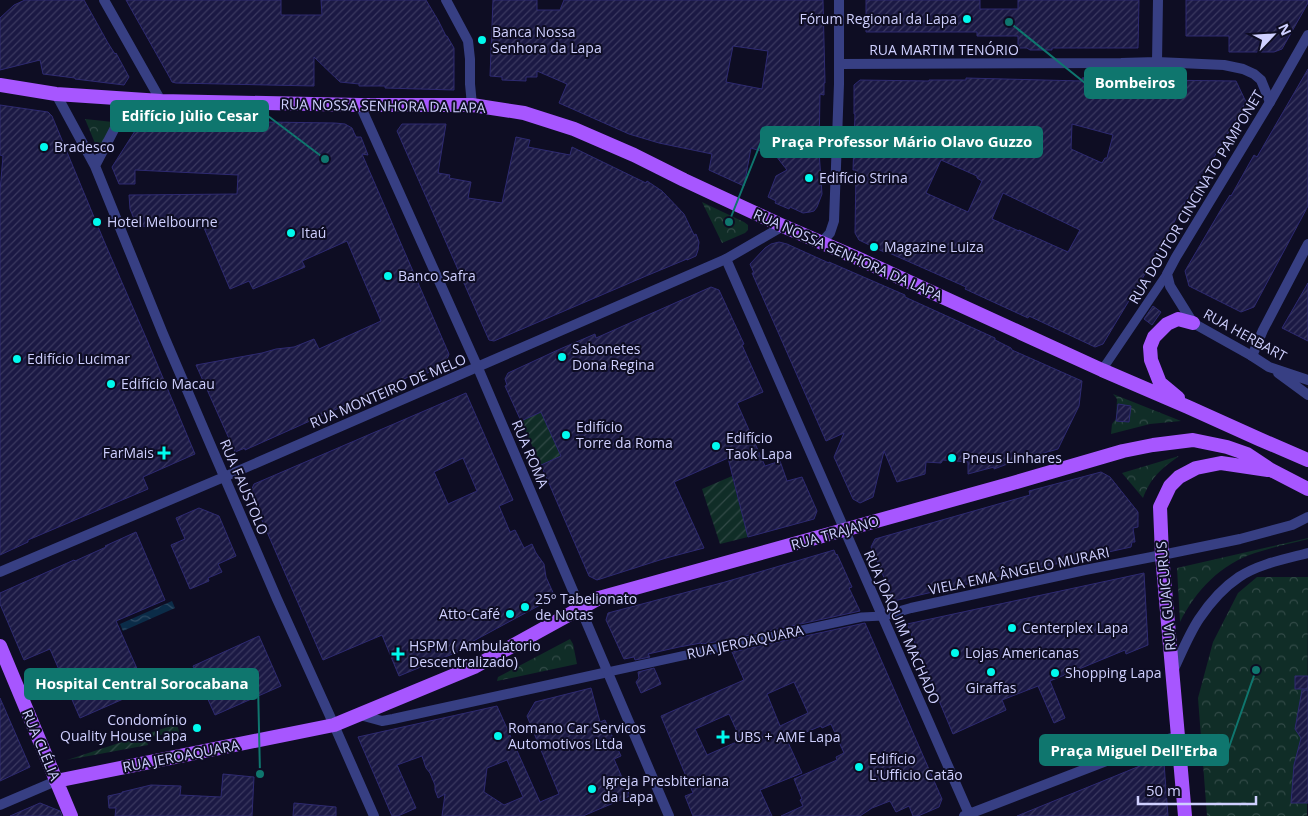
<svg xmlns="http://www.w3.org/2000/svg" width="1308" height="816" font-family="'Open Sans',sans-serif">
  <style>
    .park { fill: url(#park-crowns) }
    .garden { fill: url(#garden-furrows) }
    .water { fill: url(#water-waves) }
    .building { fill: url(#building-hatch); stroke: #2e2a71; fill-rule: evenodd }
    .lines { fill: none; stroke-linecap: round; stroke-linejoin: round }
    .pedestrian { stroke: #373f83; stroke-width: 9 }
    .minor { stroke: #373f83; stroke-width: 10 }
    .tertiary { stroke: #373f83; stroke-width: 10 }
    .primary { stroke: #a756ff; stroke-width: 14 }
    .poi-dot { fill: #00faee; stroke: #0e0d23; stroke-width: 2 }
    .labels { text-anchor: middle; stroke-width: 4; stroke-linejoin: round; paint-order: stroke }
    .poi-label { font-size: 14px; fill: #cfd0ff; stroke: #0e0d23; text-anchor: start }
    .street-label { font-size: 14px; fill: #cfd0ff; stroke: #0e0d23 }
    .leader { fill: none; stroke: #0f766e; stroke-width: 2 }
    .callout-dot { fill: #0f766e; stroke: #0e0d23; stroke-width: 2 }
    .callout { fill: #0f766e; stroke: #0f766e; stroke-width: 2 }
    .callout-label { font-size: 15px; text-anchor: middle; font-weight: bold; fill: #fff }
  </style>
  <defs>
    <pattern id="park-crowns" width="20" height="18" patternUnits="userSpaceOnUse" patternTransform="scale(1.25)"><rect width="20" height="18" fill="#102d27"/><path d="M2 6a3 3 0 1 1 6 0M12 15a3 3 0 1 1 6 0" fill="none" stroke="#324a47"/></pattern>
    <pattern id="garden-furrows" width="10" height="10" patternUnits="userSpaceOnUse" patternTransform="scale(1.25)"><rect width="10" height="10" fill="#102d27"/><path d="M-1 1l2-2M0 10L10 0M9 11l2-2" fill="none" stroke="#324a47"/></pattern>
    <pattern id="water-waves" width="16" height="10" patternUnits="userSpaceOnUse" patternTransform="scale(1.25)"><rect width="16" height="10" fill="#0b2c48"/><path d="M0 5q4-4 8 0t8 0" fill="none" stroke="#2e4a63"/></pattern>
    <pattern id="building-hatch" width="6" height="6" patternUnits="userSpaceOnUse" patternTransform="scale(1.25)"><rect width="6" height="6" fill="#1b1944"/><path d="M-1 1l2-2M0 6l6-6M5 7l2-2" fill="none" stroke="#3b3960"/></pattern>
  </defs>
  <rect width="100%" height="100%" fill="#0e0d23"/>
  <!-- park -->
  <path class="park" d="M85,119L113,122L99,153Z
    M702,202L744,222L748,225V230L745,233L722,243Z
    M1113,394L1181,421L1150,424L1111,434L1112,424L1116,419L1117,399Z
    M1179,456C1161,469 1151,477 1143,498L1122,473Z
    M1308,538V539C1290,544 1272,547 1255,553C1221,564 1196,590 1180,622L1177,568Z
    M1257,577H1308L1307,816H1207L1198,698L1213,642L1238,593Z
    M570,639L573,644L577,664L497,681L498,677Z"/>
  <!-- garden -->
  <path class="garden" d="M541,412L561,456L541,465L521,421Z
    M732,476L748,537L720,544L702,489Z
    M177,724L181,739L177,740L174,732L146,738L148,745L67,760Z"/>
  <!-- water -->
  <path class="water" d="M172,601L175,608L123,631L120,624Z"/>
  <!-- building -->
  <path class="building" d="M25,0H84L108,43L115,54L116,53L129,77L124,85L75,79V78L43,74L40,60L0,70V18L14,5Z
    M126,0H281V15H322L321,0H426L438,20L446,36H447L454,48V90L385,88V86H359V84L340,82L314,57V86L176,83L172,82L170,78Z
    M493,0H537V10H560L564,0H823L825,83H824V95L820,94L819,151L822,194L817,207L814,211L810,212L803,213L790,207L789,209L775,203L776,201L768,197L776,176L787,170L776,156L751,148L744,186L709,170L712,154L659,143L629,134L559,103L567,84L537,71V77H526V81L502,80V77L490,76ZM733,46L768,51L762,89L726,82Z
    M866,0H980V9H1018V0H1139L1138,48H1052V50H1030L1027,48H1018V36H977V32H866Z
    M1186,0H1308V3L1282,49L1274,52H1229V36H1186Z
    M1308,69V206L1254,307L1241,312L1189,286L1185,271L1223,206L1230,195L1231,196L1254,155L1257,157Z
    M1097,76H1154V80L1236,81L1246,102L1210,164L1208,170L1203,179L1201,178L1187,199L1148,269L1103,344L1095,347L1029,316L1028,318L965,289L966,287L887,252L886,253L859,240L855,233L856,170H853L855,114H854V85L860,80L929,81V80H966V78L1082,81V78ZM1072,124L1113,135L1107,158H1105L1102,163L1071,149ZM941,160L977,176V178L982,181L968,212L926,193ZM1003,193L1080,230L1068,252L1019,230V231L992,219Z
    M0,105L48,112L52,116L104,241L147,340L195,454L143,477L148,489L28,540V542L0,555V191L3,156L0,155Z
    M142,120H188V122L264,124V122L335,123L345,124L352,128L356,137H361L368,155L362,154L449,354L446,362L439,365L440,367L419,377L417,373L415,374L245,450V448L235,452L196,365L262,353L276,349L294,347L314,339L319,349L381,321L347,241L302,261L305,267L253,289L249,281L230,289L204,228L137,226L130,209L129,195L237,194L238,175L135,170V184H119L112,167Z
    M402,124H446L438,173L450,175L449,178L471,182L468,198L502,203L516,137L530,140L528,147L570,155L572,147L646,183L647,181L662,191L684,214L694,235L696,234L699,242L698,250L696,256L687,260V259L646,276L494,341L489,340L397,131Z
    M779,242L787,244L829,263V262L905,295V297L995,338V340L1011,348L1012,350L1082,381L1079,406L1058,449L1037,455V453L994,469V467L968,474V462L943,460L941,463L926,462L925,474L897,482L884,451L873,497L860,503L853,499L834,457L844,433L826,441L752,273H754L750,264L765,248L771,244Z
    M1308,283V341L1282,328Z
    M711,287L719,290L744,344L742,345L763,392L737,403L765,466L780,461L787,481L802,477L817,511L814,519L748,537L728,458L674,482L704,548L666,558L597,580L589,576L541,465L561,456L541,412L521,421L505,386L507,385L505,379L508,373L560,349L595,334L596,338Z
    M1153,306L1161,312L1152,325L1144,319Z
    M466,393L513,500L499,506L510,532L515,530L524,548L532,544L536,553L544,564L546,577L555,597L466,645L467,648L399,676L382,635L323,660L250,493L254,484ZM463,458L477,491L448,504L434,472Z
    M1118,404L1131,406L1129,422L1116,421Z
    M1101,472L1110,477L1138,512V527L1133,528L1135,542H1132L1131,547L1095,555V556L1027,570L894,601L871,547L875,539L1030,495L1029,491Z
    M199,508L219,516L236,556L218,564L222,572L208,578L209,581L190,589L171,545L185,539L176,518Z
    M136,532L165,600L116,621L146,689L80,718L50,649L24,660L0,604V593L74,560L75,561L106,547L105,546Z
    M834,550L836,555L837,554L852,587L849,588L860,611L727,640L702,644L701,643L679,647L648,654L650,657L635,660L634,657L624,659L606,620L608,613L725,582Z
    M1144,573L1148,645L1126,654L1125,650L1050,681L1065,718L1054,723L1038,686L1002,700L1006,710L953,734L907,624Z
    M865,623L942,799L939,807L918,816H913L909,806L896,812L890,801L872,808L860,816H781L803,806L800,800L802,799L794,779L837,760L836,757L844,753L831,724L822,728L821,726L787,740L802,773L760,790L772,816H693L685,796L693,793L661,716L744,680L732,652ZM794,682L808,713L780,726L767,694ZM729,714L741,740L707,755L695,729Z
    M259,636L281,686L215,715L193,666Z
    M654,668L661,684L641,693L636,682L639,678L638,672Z
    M1295,676H1308V689H1295Z
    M591,688L600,722L605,720L621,756L614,759L630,796L583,816H442L445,794L438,798L435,790V785L430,773L426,768L422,756L397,765L416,808L398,816H392L358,737L497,706L540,802L559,794L527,716L535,702ZM507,760L523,797L504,805L484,792L487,768Z
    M1302,690H1308V803H1291L1294,765L1301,738L1295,729Z
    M0,698L30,767L0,781Z
    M1157,759L1164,763L1168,816H1017Z
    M223,774L254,777L252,816H115L116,808H109L108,796L122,793V792L151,785L181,786L180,795L221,797Z
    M40,803L60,811L62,816H10Z
    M294,803L336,807V816H293Z"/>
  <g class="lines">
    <!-- pedestrian -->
    <path class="pedestrian" d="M1102,370L1167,274
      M608,672L862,617L883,616"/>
    <!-- minor -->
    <path class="minor" d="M104,0L161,101
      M446,0L468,41L470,59V84L472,105
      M1157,62L1158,0
      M839,64L1121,63L1157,62L1224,65L1243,69L1254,74L1261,80L1270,102
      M821,243L830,233L834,221L839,84V0
      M726,259L969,814
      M1252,356L1263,330L1308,244
      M883,616L911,608L1085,570L1162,555
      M360,715L382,721L393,719L608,672
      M964,816L1153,743L1179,736"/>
    <!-- tertiary -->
    <path class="tertiary" d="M1308,35L1270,102L1176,257L1167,274L1170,286L1193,323L1252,356L1269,367L1308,380
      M56,94L95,166L163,334L214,453L277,599L334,725L374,816
      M360,105L478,368L669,816
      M95,166L130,99
      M1278,373L1308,395
      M1162,555L1240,539L1292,525L1308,517
      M0,572L224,477L726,259L783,226
      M1173,671C1181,654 1189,634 1199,619C1209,604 1224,587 1239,577C1259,564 1285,559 1308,553
      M0,805L56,781"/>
    <!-- primary -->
    <path class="primary" d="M0,85L56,94L161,101L360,105H472L524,113L574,129L634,155L684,180L783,226L857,258L1102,370L1188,407L1259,439L1308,460
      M1178,398L1160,383L1151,360L1150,347L1154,337L1167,324L1178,319L1193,323
      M0,646L71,816
      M56,781L334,725L474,667L599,598L1013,483L1123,451L1153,445L1193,440L1227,447L1247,454L1271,470L1308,489
      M1185,816L1162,555L1160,507L1170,486L1179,477L1196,468L1221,463L1268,470"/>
  </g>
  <!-- markers -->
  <g class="poi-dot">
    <circle cx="967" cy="19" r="5"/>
    <circle cx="482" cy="40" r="5"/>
    <circle cx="44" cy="147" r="5"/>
    <circle cx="809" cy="178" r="5"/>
    <circle cx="97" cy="222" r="5"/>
    <circle cx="291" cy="233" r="5"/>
    <circle cx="874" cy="247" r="5"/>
    <circle cx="388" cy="276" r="5"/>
    <circle cx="562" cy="357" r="5"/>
    <circle cx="17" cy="359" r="5"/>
    <circle cx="111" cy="384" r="5"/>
    <circle cx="566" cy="435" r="5"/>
    <circle cx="716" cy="446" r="5"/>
    <path d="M161.5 445.5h5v5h5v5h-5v5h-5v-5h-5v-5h5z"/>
    <circle cx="952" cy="458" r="5"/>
    <circle cx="525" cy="607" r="5"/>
    <circle cx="510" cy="614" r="5"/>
    <circle cx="1012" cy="628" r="5"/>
    <circle cx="955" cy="653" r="5"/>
    <path d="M395.5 646.5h5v5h5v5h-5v5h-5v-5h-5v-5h5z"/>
    <circle cx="991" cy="672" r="5"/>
    <circle cx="1055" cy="673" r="5"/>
    <circle cx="197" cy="728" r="5"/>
    <circle cx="498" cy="736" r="5"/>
    <path d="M720.5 729.5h5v5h5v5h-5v5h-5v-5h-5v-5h5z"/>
    <circle cx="859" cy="767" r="5"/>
    <circle cx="592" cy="789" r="5"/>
  </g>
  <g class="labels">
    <!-- poi labels -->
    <g class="poi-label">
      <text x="957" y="24" text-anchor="end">Fórum Regional da Lapa</text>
      <text x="492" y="37">Banca Nossa<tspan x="492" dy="16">Senhora da Lapa</tspan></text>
      <text x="54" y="152">Bradesco</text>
      <text x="819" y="183">Edifício Strina</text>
      <text x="107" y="227">Hotel Melbourne</text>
      <text x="301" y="238">Itaú</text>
      <text x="884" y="252">Magazine Luiza</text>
      <text x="398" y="281">Banco Safra</text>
      <text x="572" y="354">Sabonetes<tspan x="572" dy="16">Dona Regina</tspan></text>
      <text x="27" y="364">Edifício Lucimar</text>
      <text x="121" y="389">Edifício Macau</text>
      <text x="576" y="432">Edifício<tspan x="576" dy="16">Torre da Roma</tspan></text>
      <text x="726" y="443">Edifício<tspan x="726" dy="16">Taok Lapa</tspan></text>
      <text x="154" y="458" text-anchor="end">FarMais</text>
      <text x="962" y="463">Pneus Linhares</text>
      <text x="535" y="604">25º Tabelionato<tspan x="535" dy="16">de Notas</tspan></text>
      <text x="500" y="619" text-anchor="end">Atto-Café</text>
      <text x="1022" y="633">Centerplex Lapa</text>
      <text x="409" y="651">HSPM ( Ambulatorio<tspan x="409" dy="16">Descentralizado)</tspan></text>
      <text x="965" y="658">Lojas Americanas</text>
      <text x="1065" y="678">Shopping Lapa</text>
      <text x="991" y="693" text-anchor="middle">Giraffas</text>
      <text x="187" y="725" text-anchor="end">Condomínio<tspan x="187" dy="16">Quality House Lapa</tspan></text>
      <text x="508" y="733">Romano Car Servicos<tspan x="508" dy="16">Automotivos Ltda</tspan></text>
      <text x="734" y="742">UBS + AME Lapa</text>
      <text x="869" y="764">Edifício<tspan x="869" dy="16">L'Ufficio Catão</tspan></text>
      <text x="602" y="786">Igreja Presbiteriana<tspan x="602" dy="16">da Lapa</tspan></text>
    </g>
    <!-- street labels -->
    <g class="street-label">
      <text x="944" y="55">RUA MARTIM TENÓRIO</text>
      <text transform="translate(383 106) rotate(1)" y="5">RUA NOSSA SENHORA DA LAPA</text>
      <text transform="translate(1196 197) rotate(-59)" y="5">RUA DOUTOR CINCINATO PAMPONET</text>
      <text transform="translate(848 255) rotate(24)" y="5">RUA NOSSA SENHORA DA LAPA</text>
      <text transform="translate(1245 335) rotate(29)" y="5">RUA HERBART</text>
      <text transform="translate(388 391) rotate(-23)" y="5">RUA MONTEIRO DE MELO</text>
      <text transform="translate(530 454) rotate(67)" y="5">RUA ROMA</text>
      <text transform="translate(244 487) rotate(67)" y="5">RUA FAUSTOLO</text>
      <text transform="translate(835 533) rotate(-16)" y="5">RUA TRAJANO</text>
      <text transform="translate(1019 571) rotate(-12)" y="5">VIELA EMA ÂNGELO MURARI</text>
      <text transform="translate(1166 596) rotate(-95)" y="5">RUA GUAICURUS</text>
      <text transform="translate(902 627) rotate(66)" y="5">RUA JOAQUIM MACHADO</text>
      <text transform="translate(745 642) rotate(-12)" y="5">RUA JEROAQUARA</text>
      <text transform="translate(41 745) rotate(67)" y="5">RUA CLÉLIA</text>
      <text transform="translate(181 756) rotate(-11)" y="5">RUA JEROAQUARA</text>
    </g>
  </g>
  <!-- callouts -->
  <path class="leader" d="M1009 22L1085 83M325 159L268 116M729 222L761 142M260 774L258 684M1256 670L1228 750"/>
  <g class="callout-dot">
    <circle cx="1009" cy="22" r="5"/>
    <circle cx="325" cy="159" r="5"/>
    <circle cx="729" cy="222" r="5"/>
    <circle cx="260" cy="774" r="5"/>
    <circle cx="1256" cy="670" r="5"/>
  </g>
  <g class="callout">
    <rect x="1085" y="68" width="101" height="30" rx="5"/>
    <rect x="111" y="101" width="157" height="30" rx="5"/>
    <rect x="761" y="127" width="281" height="30" rx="5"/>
    <rect x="25" y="669" width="233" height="30" rx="5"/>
    <rect x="1040" y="735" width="188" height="30" rx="5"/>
  </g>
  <g class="callout-label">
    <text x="1135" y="88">Bombeiros</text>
    <text x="190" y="121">Edifício Jùlio Cesar</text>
    <text x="902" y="147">Praça Professor Mário Olavo Guzzo</text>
    <text x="142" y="689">Hospital Central Sorocabana</text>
    <text x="1134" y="756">Praça Miguel Dell'Erba</text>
  </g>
  <!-- north arrow -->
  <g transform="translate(1273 35) rotate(65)" stroke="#0e0d23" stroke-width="4" paint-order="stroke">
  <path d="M0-4L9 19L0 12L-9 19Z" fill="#cfd0ff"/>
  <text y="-8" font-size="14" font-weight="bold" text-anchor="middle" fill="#cfd0ff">N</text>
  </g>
  <!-- scale -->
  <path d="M1138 796v8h118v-8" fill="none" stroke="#cfd0ff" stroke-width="2.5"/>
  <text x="1146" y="796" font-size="15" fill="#cfd0ff" stroke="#0e0d23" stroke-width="4" paint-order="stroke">50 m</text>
</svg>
